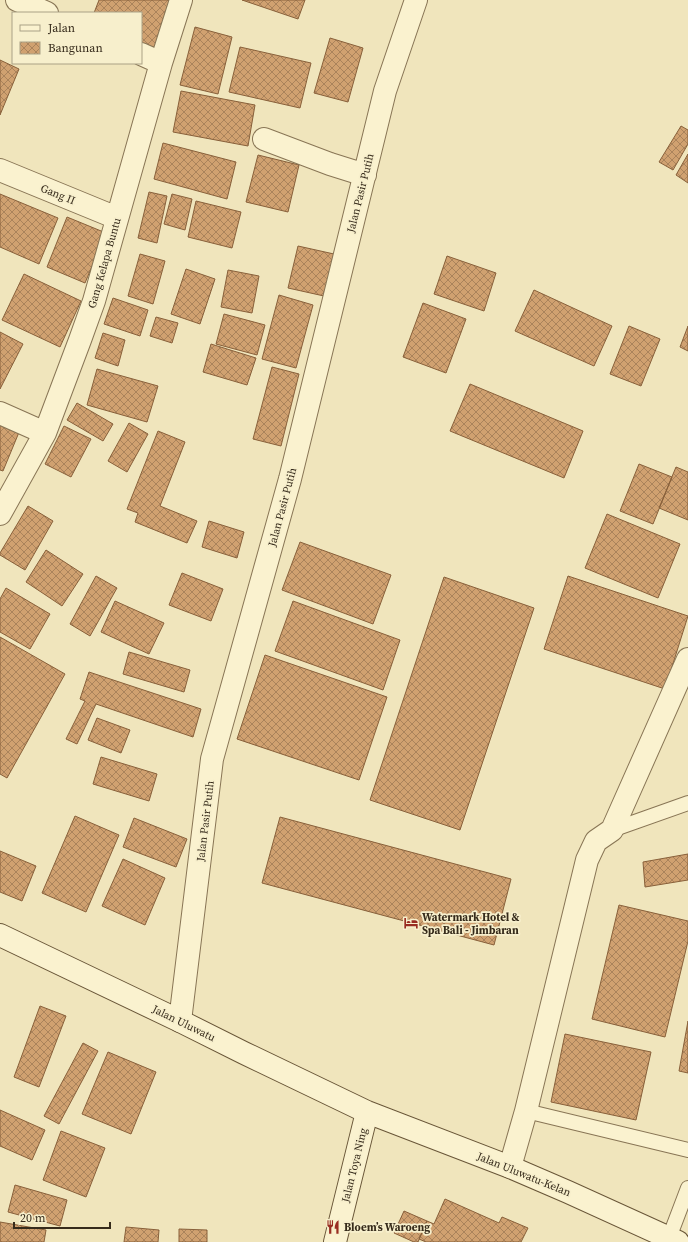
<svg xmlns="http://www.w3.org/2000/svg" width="688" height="1242" font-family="'Source Serif 4',serif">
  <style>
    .building { fill: url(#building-cross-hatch); stroke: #88603a }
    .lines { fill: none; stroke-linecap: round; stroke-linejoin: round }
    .lane-casing { stroke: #887555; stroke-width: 16 }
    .street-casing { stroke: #887555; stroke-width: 24 }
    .secondary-casing { stroke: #695638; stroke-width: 24 }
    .lane { stroke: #faf2cf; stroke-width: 14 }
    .street { stroke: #faf2cf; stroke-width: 22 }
    .secondary { stroke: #faf2cf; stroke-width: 22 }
    .labels { text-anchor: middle; stroke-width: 3.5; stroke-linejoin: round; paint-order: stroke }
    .street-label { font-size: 11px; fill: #362b1b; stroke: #f7efcc }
    .poi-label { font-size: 11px; font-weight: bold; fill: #362b1b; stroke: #f7efcc; text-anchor: start }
  </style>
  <defs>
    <pattern id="building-cross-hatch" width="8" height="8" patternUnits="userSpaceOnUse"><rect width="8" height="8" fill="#d0a170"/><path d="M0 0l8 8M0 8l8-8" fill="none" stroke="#aa835b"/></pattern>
  </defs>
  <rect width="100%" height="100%" fill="#f0e5bc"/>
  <!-- building -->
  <path class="building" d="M99,0H180L162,54L141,47V13H94Z
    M242,0H305L298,19Z
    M195,27L232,37L218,94L180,85Z
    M330,38L363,48L348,102L314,93Z
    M240,47L311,63L300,108L229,92Z
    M0,60L19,69L0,115Z
    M181,91L255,105L248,146L173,132Z
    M681,126L688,130V144L673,170L659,162Z
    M163,143L236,162L227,199L154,179Z
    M688,154V183L676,175Z
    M258,155L299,165L288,212L246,202Z
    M149,192L167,196L157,243L138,238Z
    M0,194L58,218L39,264L0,247Z
    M172,194L192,199L185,230L164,224Z
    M196,201L241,212L232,248L188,237Z
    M67,217L106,233L85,283L47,267Z
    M298,246L334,254L324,296L288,288Z
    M140,254L165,261L153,304L128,296Z
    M447,256L496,273L484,311L434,294Z
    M186,269L215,279L200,324L171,314Z
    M228,270L259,276L252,313L221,307Z
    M24,274L81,301L60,347L2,320Z
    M534,290L612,326L594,366L515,331Z
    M279,295L313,305L296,368L262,359Z
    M113,298L148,310L140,336L104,324Z
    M423,303L466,319L446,373L403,357Z
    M224,314L265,325L257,355L216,344Z
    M156,317L178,323L172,343L150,336Z
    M629,326L660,339L641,386L610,374Z
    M688,326V351L680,347Z
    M0,332L23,344L0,389Z
    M103,333L125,340L118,366L95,358Z
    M211,344L256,358L247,385L203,372Z
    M272,367L299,374L281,446L253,439Z
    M97,369L158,386L147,422L87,405Z
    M470,384L583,431L564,478L450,431Z
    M77,403L113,424L103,441L67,420Z
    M0,416L22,425L3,471L0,470Z
    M129,423L148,434L127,472L108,461Z
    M64,426L91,439L71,477L45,464Z
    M158,431L185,442L160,506L197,521L187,543L135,522L138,513L127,509Z
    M639,464L672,477L653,524L620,511Z
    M676,467L688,472V520L659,508Z
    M28,506L53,521L25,570L0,555V553Z
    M607,514L680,544L658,598L585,568Z
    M209,521L244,532L237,558L202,547Z
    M300,542L391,575L373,624L282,590Z
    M46,550L83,574L62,606L26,582Z
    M182,573L223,589L211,621L169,605Z
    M96,576L117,588L90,636L70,624Z
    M568,576L688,616L665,689L544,649Z
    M444,577L534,608L460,830L370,800Z
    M6,588L50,614L30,649L0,632V599Z
    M115,601L164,623L149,654L101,632Z
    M293,601L400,640L383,690L275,651Z
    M0,637L65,674L7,778L0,774Z
    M129,652L190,670L184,692L123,674Z
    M265,655L387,697L359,780L237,739Z
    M89,672L201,709L193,737L96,704L77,744L66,739L85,701L80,699Z
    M97,718L130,730L121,753L88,740Z
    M101,757L157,774L149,801L93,784Z
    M75,816L119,835L86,912L42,893Z
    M280,817L511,879L494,945L262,883Z
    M134,818L187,839L176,867L123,847Z
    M0,851L36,866L22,901L0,892Z
    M688,854V880L645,887L643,862Z
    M123,859L165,878L145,925L102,906Z
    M619,905L688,921V941L665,1037L592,1019Z
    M40,1006L66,1016L39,1087L14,1077Z
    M688,1021V1073L679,1071Z
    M565,1034L651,1052L636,1120L551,1102Z
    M83,1043L98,1051L59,1124L44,1116Z
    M108,1052L156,1072L131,1134L82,1114Z
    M0,1110L45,1130L32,1160L0,1146Z
    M61,1131L105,1148L86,1197L43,1180Z
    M15,1185L67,1200L60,1226L8,1212Z
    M445,1199L499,1223L502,1217L528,1228L521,1242H426L419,1239L427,1221L434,1224Z
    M404,1211L427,1221L418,1242H414L394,1233Z
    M0,1222L46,1230L44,1242H0Z
    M126,1227L159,1230L158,1242H124Z
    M179,1229L207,1230V1242H179Z"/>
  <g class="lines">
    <defs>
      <path id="lane" d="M612,830L688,803
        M526,1111L688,1150
        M669,1238L688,1188"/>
      <path id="street" d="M17,0L47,13
        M141,54L161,63
        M264,139L330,164L365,175
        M0,170L117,218
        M0,413L45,433
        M0,514L45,433L80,340L94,301L161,63L181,0
        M180,1021L212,759L290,479L385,91L416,0
        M510,1167L526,1111L587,860L596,841L612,830L688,659"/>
      <path id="secondary" d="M0,935L180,1021L244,1053L367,1112L510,1167L568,1192L678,1242
        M335,1242L367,1112"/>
    </defs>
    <!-- lane casing -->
    <use href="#lane" class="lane-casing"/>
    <!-- street casing -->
    <use href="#street" class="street-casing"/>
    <!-- secondary casing -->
    <use href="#secondary" class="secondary-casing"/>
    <!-- lane -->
    <use href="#lane" class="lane"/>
    <!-- street -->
    <use href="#street" class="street"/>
    <!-- secondary -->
    <use href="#secondary" class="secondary"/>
  </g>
  <!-- icons -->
  <defs>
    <symbol id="hotel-bare" viewBox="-9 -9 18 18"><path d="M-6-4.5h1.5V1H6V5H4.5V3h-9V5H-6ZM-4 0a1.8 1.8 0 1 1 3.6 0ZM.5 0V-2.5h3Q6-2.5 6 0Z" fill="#992d22" stroke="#f7efcc" stroke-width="2.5" paint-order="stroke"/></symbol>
    <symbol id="restaurant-bare" viewBox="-9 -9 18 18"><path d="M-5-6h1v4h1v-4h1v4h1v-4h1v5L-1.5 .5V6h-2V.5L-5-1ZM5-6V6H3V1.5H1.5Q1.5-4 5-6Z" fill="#992d22" stroke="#f7efcc" stroke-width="2.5" paint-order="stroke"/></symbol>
  </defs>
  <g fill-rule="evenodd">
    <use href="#hotel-bare" x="401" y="913" width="20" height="20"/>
    <use href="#restaurant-bare" x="323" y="1217" width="20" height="20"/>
  </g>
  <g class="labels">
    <!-- street labels -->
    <g class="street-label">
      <text transform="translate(360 193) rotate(-76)" y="4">Jalan Pasir Putih</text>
      <text transform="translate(58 194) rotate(22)" y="4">Gang II</text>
      <text transform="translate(104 263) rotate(-74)" y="4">Gang Kelapa Buntu</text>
      <text transform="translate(282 507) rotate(-75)" y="4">Jalan Pasir Putih</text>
      <text transform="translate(205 821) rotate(-83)" y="4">Jalan Pasir Putih</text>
      <text transform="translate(184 1023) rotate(26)" y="4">Jalan Uluwatu</text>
      <text transform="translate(354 1165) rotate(-76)" y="4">Jalan Toya Ning</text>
      <text transform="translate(524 1174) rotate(22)" y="4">Jalan Uluwatu-Kelan</text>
    </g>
    <!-- poi labels -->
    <g class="poi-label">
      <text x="422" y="921">Watermark Hotel &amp;<tspan x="422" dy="13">Spa Bali - Jimbaran</tspan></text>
      <text x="344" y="1231">Bloem’s Waroeng</text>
    </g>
  </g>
  <!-- legend -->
  <rect x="12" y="12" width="130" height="52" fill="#f7efcc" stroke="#aaa185"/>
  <rect x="20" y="25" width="20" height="6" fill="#faf2cf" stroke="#aaa185"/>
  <text x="48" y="32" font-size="12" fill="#362b1b">Jalan</text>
  <rect x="20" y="42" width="20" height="12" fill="url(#building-cross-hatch)" stroke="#aaa185"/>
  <text x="48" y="52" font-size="12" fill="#362b1b">Bangunan</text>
  <!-- scale -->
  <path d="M14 1222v6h96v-6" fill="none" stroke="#362b1b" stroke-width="2"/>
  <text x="20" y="1222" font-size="12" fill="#362b1b" stroke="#f7efcc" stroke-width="3" paint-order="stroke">20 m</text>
</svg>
